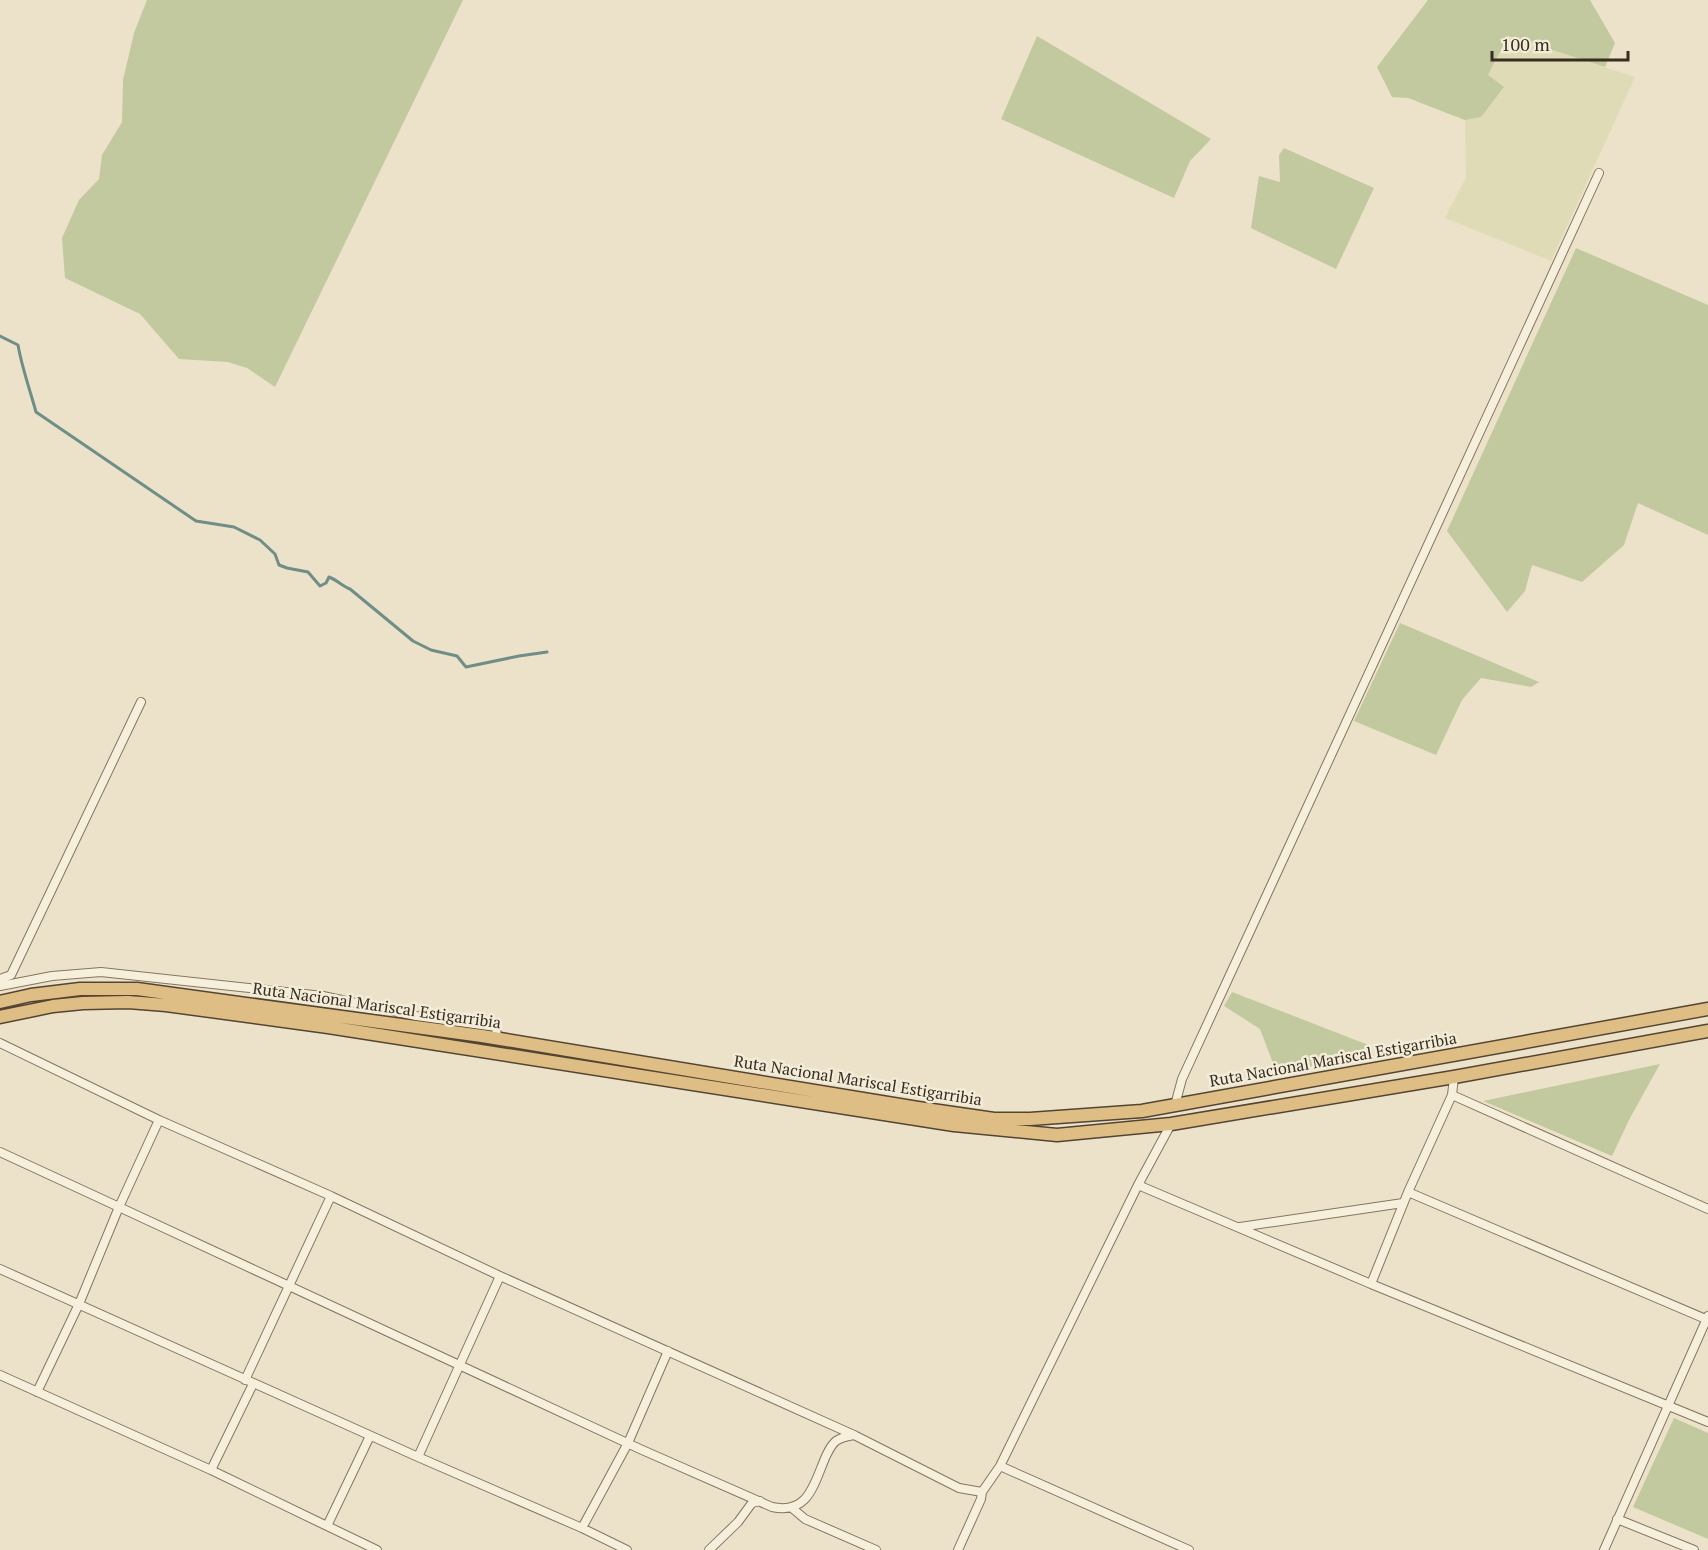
<svg xmlns="http://www.w3.org/2000/svg" width="1708" height="1550" font-family="'PT Serif',serif">
  <style>
    .farmland { fill: #e0dbb7 }
    .green { fill: #c2c99e }
    .lines { fill: none; stroke-linecap: round; stroke-linejoin: round }
    .stream { stroke: #708e88; stroke-width: 3 }
    .minor-casing { stroke: #86755f; stroke-width: 10 }
    .trunk-casing { stroke: #544433; stroke-width: 15 }
    .minor { stroke: #f6efdc; stroke-width: 8 }
    .trunk { stroke: #debe84; stroke-width: 12 }
    .labels { text-anchor: middle; stroke-width: 5; stroke-linejoin: round; paint-order: stroke }
    .street-label { font-size: 16px; fill: #382d21; stroke: #f3ecd8 }
  </style>
  <rect width="100%" height="100%" fill="#ebe2c9"/>
  <!-- farmland -->
  <path class="farmland" d="M1508,36L1635,77L1551,261L1445,218L1466,177L1465,120Z"/>
  <!-- green -->
  <path class="green" d="M147,0H463L275,387L247,368L228,362L179,359L140,314L65,278L62,238L79,200L99,179L102,155L122,122L123,80L134,33Z
    M1428,0H1590L1615,43L1605,67L1508,36L1488,75L1504,87L1481,117L1465,120L1408,98L1392,97L1377,67Z
    M1037,36L1211,139L1190,161L1174,198L1001,119Z
    M1284,148L1374,188L1336,269L1251,228L1259,176L1280,182L1279,155Z
    M1576,248L1708,305V535L1638,503L1624,545L1582,582L1532,565L1525,591L1507,612L1447,531Z
    M1400,623L1539,682L1531,687L1481,678L1462,700L1436,755L1354,721Z
    M1232,992L1371,1046L1374,1058L1276,1071L1260,1029L1224,1006Z
    M1660,1064L1630,1118L1612,1156L1483,1101Z
    M1674,1418L1708,1433V1539L1633,1507Z"/>
  <g class="lines">
    <!-- stream -->
    <path class="stream" d="M0,336L18,345C22,368 30,390 36,412L196,521L234,527L260,540L275,554L279,565L287,568L308,572L320,586L326,583L329,577C337,580 342,586 350,589L413,641L431,650L457,656L466,667L519,656L547,652"/>
    <defs>
      <path id="minor" d="M0,979L11,975L141,702
        M0,986L52,976L101,972L323,996L416,1016L496,1027L497,1038
        M0,1043L159,1120L331,1196L500,1276L854,1435L959,1488L982,1492
        M1454,1077L1452,1095L1408,1192L1371,1284L1708,1422
        M1452,1095L1708,1209
        M1175,1105L1182,1079L1599,173
        M159,1120L119,1207L640,1449L772,1507C809,1515 814,1483 826,1456C829,1450 831,1445 836,1441C842,1437 847,1436 854,1435
        M0,1152L119,1207L79,1304L37,1392
        M1138,1185L1371,1284
        M1408,1192L1708,1320
        M1240,1227L1403,1203
        M0,1269L418,1457L582,1528L627,1550
        M0,1375L211,1470L327,1526L370,1436
        M245,1380L331,1196
        M418,1457L500,1276
        M1000,1466L1189,1550
        M211,1470L253,1384
        M792,1508L805,1519L876,1550
        M1617,1519L1694,1550
        M327,1526L377,1550
        M582,1528L628,1443L668,1351
        M709,1550L738,1522L752,1503L760,1501
        M958,1550L981,1499L982,1492L1000,1466L1138,1185L1171,1124
        M1604,1550L1708,1316"/>
      <path id="trunk" d="M0,1002L31,995L80,989H137L482,1036L918,1108L994,1119H1030L1142,1111L1708,1009
        M0,1017L53,1006L83,1003L128,1002L166,1005L328,1027L954,1125L1057,1135L1171,1124L1454,1077L1708,1031"/>
    </defs>
    <!-- minor casing -->
    <use href="#minor" class="minor-casing"/>
    <!-- trunk casing -->
    <use href="#trunk" class="trunk-casing"/>
    <!-- minor -->
    <use href="#minor" class="minor"/>
    <!-- trunk -->
    <use href="#trunk" class="trunk"/>
  </g>
  <g class="labels">
    <!-- street labels -->
    <g class="street-label">
      <text transform="translate(377 1005) rotate(8)" y="6">Ruta Nacional Mariscal Estigarribia</text>
      <text transform="translate(1333 1059) rotate(-10)" y="6">Ruta Nacional Mariscal Estigarribia</text>
      <text transform="translate(858 1080) rotate(9)" y="6">Ruta Nacional Mariscal Estigarribia</text>
    </g>
  </g>
  <!-- scale -->
  <path d="M1492 51v9h136v-9" fill="none" stroke="#382d21" stroke-width="3"/>
  <text x="1501" y="51" font-size="18" fill="#382d21" stroke="#f3ecd8" stroke-width="4.5" paint-order="stroke">100 m</text>
</svg>
